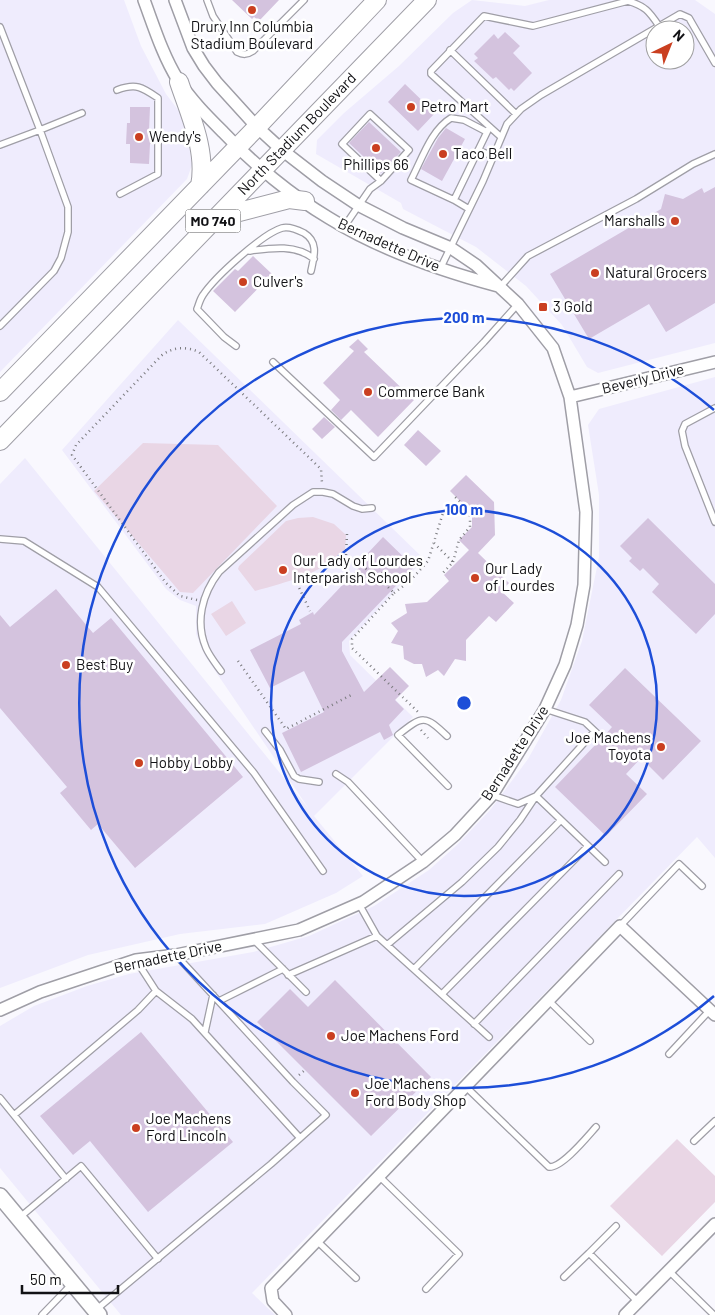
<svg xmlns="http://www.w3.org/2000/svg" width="715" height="1315" font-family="Barlow,sans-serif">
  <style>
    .built { fill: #efecfd; fill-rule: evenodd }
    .green { fill: #e9d6e5 }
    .building { fill: #d4c3de }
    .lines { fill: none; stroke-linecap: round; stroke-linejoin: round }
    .lane-casing { stroke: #9f9ea6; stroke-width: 8 }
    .street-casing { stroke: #9f9ea6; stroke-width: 14 }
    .secondary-casing { stroke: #9f9ea6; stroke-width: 18 }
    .primary-casing { stroke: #9f9ea6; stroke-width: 20 }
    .path { stroke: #7b7b7f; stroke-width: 2.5; stroke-dasharray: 1 4; stroke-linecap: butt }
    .lane { stroke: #fff; stroke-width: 5.5 }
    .street { stroke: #fff; stroke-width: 11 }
    .secondary { stroke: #fff; stroke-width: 15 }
    .primary { stroke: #fff; stroke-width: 18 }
    .ring { fill: none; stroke: #1d4ed8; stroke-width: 2.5 }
    .poi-dot { fill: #ca3f20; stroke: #fff; stroke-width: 2 }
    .labels { text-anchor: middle; stroke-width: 5; stroke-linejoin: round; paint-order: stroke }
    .shield { fill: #fff; stroke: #59595b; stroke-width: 1 }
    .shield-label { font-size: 14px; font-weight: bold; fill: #121215 }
    .poi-label { font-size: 15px; fill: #121215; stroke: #fff; text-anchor: start }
    .street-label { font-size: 15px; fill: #121215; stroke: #fff }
    .centre { fill: #1d4ed8; stroke: #fff; stroke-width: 2.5 }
    .ring-label { font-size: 15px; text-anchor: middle; font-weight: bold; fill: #1d4ed8; stroke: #fff; stroke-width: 5; stroke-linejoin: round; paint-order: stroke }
  </style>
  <rect width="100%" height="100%" fill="#f9f8fe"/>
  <!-- built -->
  <path class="built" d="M0,0H124L141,46L166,94L185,119L192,165L187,179L0,372Z
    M472,0L525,6L549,0H695L715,14V343L598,373L587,367L562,325L526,286L476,247L403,209L401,203L316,154L317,140L344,113L399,66L453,13ZM655,30H685V60H655Z
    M178,320L424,559L349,641L350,655L413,717L314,816L363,876L336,893L265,924L180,934L88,955L0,988V484L25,458L309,809L205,656L196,634V606L180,600L166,589L62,450Z
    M715,377V858L697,837L252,1293L275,1315H121L0,1168V1026L34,1006L87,986L129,974L253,952L309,936L374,906L429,870L457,845L491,809L528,759L561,700L582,641L599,557V495L588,425L599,409Z"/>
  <!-- green -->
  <path class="green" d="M143,443L218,445L277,506L193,593L180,592L94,491Z
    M313,517L334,524L346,535L345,551C320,574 287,582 255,591L238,569L239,566L286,521L298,518Z
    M232,601L246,623L226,636L211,614Z
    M677,1139L715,1176V1202L662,1256L610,1206Z"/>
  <!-- building -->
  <path class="building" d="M232,0H279L259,21L254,17L252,19Z
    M505,32L520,46L513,53L532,73L514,91L511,88L509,90L496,77L493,79L474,61L478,58L474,54L494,34L498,39Z
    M405,84L435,113L418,131L388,102Z
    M130,107H150L149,131H152V144H150L149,164L130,163V144H126L127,123H130Z
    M369,122L401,152L381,173L349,143Z
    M446,128L465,139L442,181L421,169L438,138Z
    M715,187V303L666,332L649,304L589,339L550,274L661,209L665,194L683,199L702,188L704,193Z
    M253,256L272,274L235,312L213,291L235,269L238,271Z
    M358,339L368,349L364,352L414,400L378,437L351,410L341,420L331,410L340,400L323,383L354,351L349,347Z
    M324,417L335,427L322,439L312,429Z
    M418,430L441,451L426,466L404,445Z
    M466,475L494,502L495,535L478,553L509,583L501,591L514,603L496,622L489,616L466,640V661L455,659L444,676L438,670L426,677L422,664H414L404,659L403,646L391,643L398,631L391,623L407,613L405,604L427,602L449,581L444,575L469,550L459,540L472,527V513L450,491Z
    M648,518L715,584V614L696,634L652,592L659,584L643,568L640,571L629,561L632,558L620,546Z
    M383,537L414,567L342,642V651L364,692L390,667L409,686L395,700L404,709L389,725L393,735L384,740L380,732L301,772L282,733L324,712L304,671L270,688L250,650L301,624L299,620L313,612L314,615L369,557L367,554Z
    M56,589L93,633L111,618L243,777L135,868L98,824L91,830L60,793L67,787L0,708V615L10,627Z
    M625,668L701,741L663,780L641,758L626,774L647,794L606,836L555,787L599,741L603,743L606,741L605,735L612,727L589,705Z
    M335,980L431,1077L371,1136L257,1022L290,989L308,1007Z
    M141,1032L233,1142L148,1212L90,1141L73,1155L40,1116Z"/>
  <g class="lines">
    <defs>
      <path id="lane" d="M207,0L213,16L237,52C243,55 247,55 253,51L304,0
        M0,27L40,130L0,145
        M450,50L516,114
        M117,90C136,83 142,87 158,98V174L120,194
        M501,137L431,74V71L484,16L533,26L628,1C645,6 649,11 659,26
        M478,150L492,156
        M454,200L488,130
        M469,209L454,200L411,180C422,159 431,130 451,118L464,120L487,132
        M344,227L370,189L381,181L409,150L370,114L342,144L381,181
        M249,251C271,248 296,244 314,259
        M440,269L483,181L507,124L521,109L541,95L680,14L689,18L715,63
        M500,287L528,256L636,199L693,164L715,154
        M0,326L54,271L61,258L68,232V207L40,130L82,113
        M236,346L224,337L197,309C199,304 200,299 203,295C215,277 262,234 282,228C289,226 298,230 304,233C319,242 314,257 311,271
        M273,362L374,457L484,342L518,304
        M715,408L685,424L682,431L685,446L715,522
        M0,539L24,541L98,587L254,773L323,871
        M221,671C216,664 210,657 206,648C195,622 202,594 219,572L293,505L313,492H323L333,494L353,506L362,509L372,508
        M545,709L585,722L602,738
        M265,731L280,750L294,776L299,779L319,782
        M447,736C425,715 423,715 398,735L448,786
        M336,774L348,782L423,862
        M492,795L518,804L536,796L605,862
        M359,904L377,936
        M620,926L679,864L702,886
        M253,939L306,992
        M387,945L462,882L498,847L520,820L536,796L594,732
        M136,960L156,991L192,1019L300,1138
        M414,969L561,820
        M288,975L377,936L489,1037
        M442,994L588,846
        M548,1000L590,1041
        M219,1001L283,969
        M474,1024L619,874
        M205,1032L213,995
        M669,1054L710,1010
        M465,1086L549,1167C562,1168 587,1137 596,1127
        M0,1098L66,1179
        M14,1115L138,1010L156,991
        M694,1141L715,1121
        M379,1176L459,1254L426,1289
        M19,1218L81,1166L158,1259
        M616,1226L589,1253L638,1302
        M316,1240L356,1278
        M669,1271L714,1315
        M564,1277L589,1253
        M97,1309L271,1164L326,1115L293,1082L176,955
        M42,1315L72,1284"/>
      <path id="street" d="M144,0C154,27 163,56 178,80C190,99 207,116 223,132C253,164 292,196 329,218C379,249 442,271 498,286
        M570,397L715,362
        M0,1010L40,992L136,960L176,955L299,930L363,902L423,862L455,835L492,795L545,709L565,665L577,625L584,585L586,512L570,397L553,348L518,304L476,265L451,248L403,228L358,205L322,181L282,150L257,127L217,83L204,66L193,48L175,0
        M286,1315L273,1301L271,1288L620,926L715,1015
        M625,1315L715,1224"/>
      <path id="secondary" d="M0,1196L99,1315"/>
      <path id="primary" d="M179,82C190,115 207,151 200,186
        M216,218L289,199L305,201
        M0,392L257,127L377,0
        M0,441L427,0"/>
    </defs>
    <!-- lane casing -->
    <use href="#lane" class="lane-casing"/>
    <!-- street casing -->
    <use href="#street" class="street-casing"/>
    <!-- secondary casing -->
    <use href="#secondary" class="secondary-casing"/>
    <!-- primary casing -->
    <use href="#primary" class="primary-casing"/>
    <!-- path -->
    <path class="path" d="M347,534L346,555L378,577L384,571
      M434,543L453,562L441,575
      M453,562L459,540L470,527V511L454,496
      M295,579L310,611
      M374,581L378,577L394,593L352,639V648L418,712
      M394,593L410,581L428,561L443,513
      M197,600L180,596L166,583L72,455L76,445L161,356C172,347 186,346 199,352L321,469L322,483
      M238,661L286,729L353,694
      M421,730L428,738
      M299,1075L305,1070"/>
    <!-- lane -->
    <use href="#lane" class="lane"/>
    <!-- street -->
    <use href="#street" class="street"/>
    <!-- secondary -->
    <use href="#secondary" class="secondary"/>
    <!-- primary -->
    <use href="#primary" class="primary"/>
  </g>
  <!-- distance rings -->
  <g class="ring">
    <circle cx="464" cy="703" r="193"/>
    <path d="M714 996A385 385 0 1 1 714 410"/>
  </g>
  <!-- markers -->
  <g class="poi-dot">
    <circle cx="252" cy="10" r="5"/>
    <circle cx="411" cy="107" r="5"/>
    <circle cx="139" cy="137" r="5"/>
    <circle cx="376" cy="148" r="5"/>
    <circle cx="443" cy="154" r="5"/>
    <circle cx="675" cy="221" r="5"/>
    <circle cx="595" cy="273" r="5"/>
    <circle cx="243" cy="282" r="5"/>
    <rect x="538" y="302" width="10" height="10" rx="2.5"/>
    <circle cx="368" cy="392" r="5"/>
    <circle cx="283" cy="570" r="5"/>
    <circle cx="475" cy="578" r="5"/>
    <circle cx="66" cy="665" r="5"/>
    <circle cx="661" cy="747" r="5"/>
    <circle cx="139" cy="763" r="5"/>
    <circle cx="331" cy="1036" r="5"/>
    <circle cx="355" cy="1093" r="5"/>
    <circle cx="136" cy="1128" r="5"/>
  </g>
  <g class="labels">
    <!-- shield labels -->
    <rect class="shield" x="185.5" y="209.5" width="55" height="23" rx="4"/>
    <g class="shield-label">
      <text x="213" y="226">MO 740</text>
    </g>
    <!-- poi labels -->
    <g class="poi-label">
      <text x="252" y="32" text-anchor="middle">Drury Inn Columbia<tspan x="252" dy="17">Stadium Boulevard</tspan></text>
      <text x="421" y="112">Petro Mart</text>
      <text x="149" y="142">Wendy's</text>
      <text x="453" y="159">Taco Bell</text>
      <text x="376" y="170" text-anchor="middle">Phillips 66</text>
      <text x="665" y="226" text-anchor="end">Marshalls</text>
      <text x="605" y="278">Natural Grocers</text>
      <text x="253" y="287">Culver's</text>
      <text x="553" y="312">3 Gold</text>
      <text x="378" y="397">Commerce Bank</text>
      <text x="293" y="566">Our Lady of Lourdes<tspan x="293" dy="17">Interparish School</tspan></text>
      <text x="485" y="574">Our Lady<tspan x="485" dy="17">of Lourdes</tspan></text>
      <text x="76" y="670">Best Buy</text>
      <text x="651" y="743" text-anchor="end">Joe Machens<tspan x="651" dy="17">Toyota</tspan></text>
      <text x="149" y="768">Hobby Lobby</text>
      <text x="341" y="1041">Joe Machens Ford</text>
      <text x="365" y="1089">Joe Machens<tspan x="365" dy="17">Ford Body Shop</tspan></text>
      <text x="146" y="1124">Joe Machens<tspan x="146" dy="17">Ford Lincoln</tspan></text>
    </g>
    <!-- street labels -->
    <g class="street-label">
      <text transform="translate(297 134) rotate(-46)" y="5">North Stadium Boulevard</text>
      <text transform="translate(389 245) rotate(24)" y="5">Bernadette Drive</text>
      <text transform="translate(643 379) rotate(-14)" y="5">Beverly Drive</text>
      <text transform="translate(515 753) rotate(-57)" y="5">Bernadette Drive</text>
      <text transform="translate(168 957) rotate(-12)" y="5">Bernadette Drive</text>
    </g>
  </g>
  <circle cx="464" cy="703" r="8" class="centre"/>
  <g class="ring-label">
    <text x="464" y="323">200 m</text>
    <text x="464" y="515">100 m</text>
  </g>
  <!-- north arrow -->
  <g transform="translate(670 45) rotate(43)"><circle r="24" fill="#ffffff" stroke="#a0a0a1"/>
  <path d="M0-4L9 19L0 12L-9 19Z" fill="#ca3f20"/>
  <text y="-8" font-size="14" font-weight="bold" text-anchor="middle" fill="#121215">N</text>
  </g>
  <!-- scale -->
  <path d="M22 1285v8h96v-8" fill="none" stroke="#121215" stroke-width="2.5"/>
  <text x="30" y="1285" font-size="15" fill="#121215" stroke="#ffffff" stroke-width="4" paint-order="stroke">50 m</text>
</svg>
